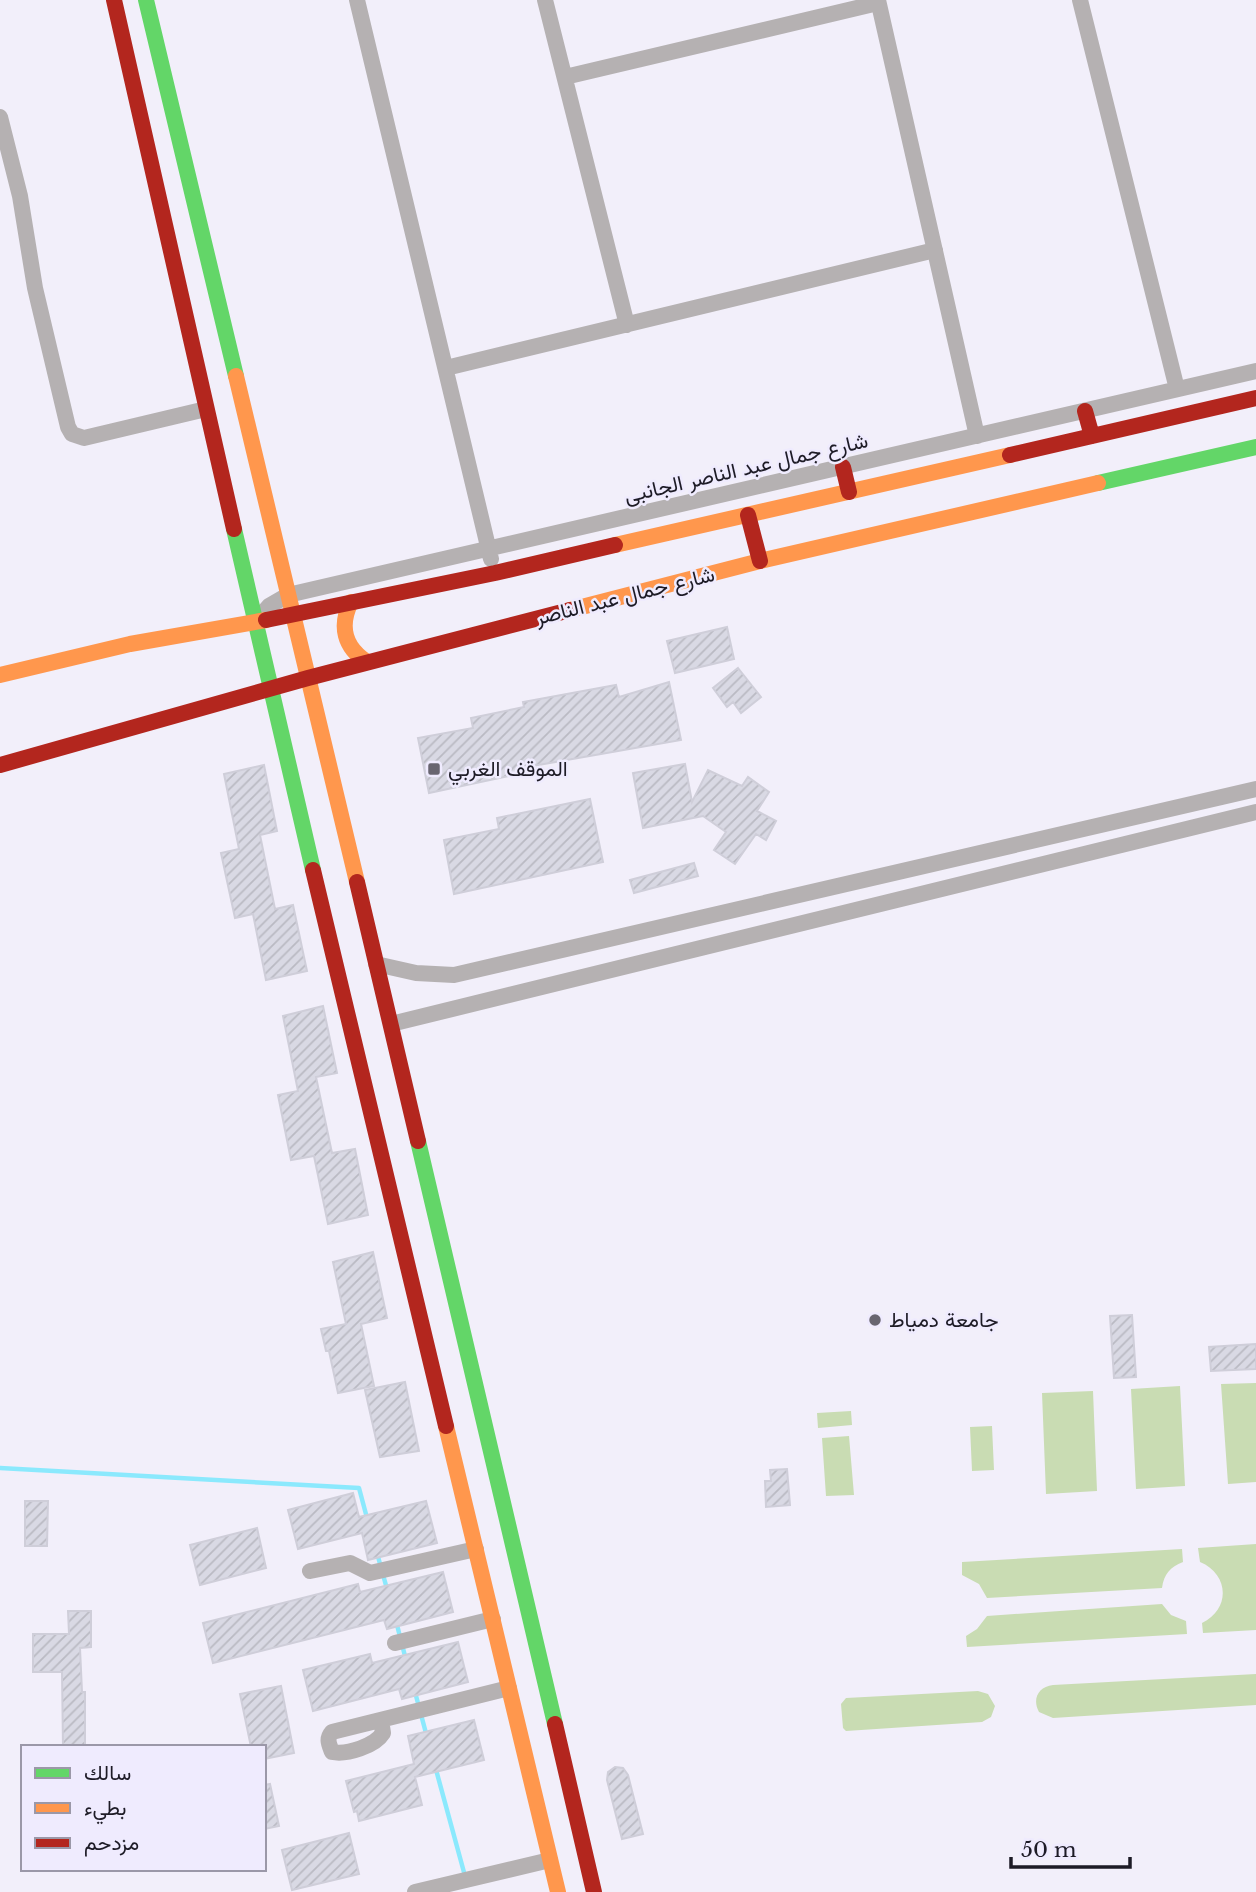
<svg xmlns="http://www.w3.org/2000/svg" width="1256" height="1892" font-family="'Libre Baskerville',Vazirmatn,serif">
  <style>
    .green { fill: #c9dcb3 }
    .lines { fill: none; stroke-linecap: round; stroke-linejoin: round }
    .stream { stroke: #8be9fd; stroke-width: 4.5 }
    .building { fill: url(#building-hatch); stroke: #cfced9; stroke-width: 2 }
    .street { stroke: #b5b1b2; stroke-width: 16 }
    .fast { stroke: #63d668; stroke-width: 16 }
    .slow { stroke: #ff974d; stroke-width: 16 }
    .jam { stroke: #b3261e; stroke-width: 16 }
    .poi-dot { fill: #686570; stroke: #efebfe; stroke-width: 2.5 }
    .labels { text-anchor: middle; stroke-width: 5; stroke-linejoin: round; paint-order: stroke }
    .street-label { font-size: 21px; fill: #1d1b26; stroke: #efebfe }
    .poi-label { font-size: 21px; fill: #1d1b26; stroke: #efebfe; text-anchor: start }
  </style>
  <defs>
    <pattern id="building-hatch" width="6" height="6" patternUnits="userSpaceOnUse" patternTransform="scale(1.75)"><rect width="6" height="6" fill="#d9d9e4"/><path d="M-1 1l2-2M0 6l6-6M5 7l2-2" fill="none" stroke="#babac3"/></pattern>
  </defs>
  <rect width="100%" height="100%" fill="#f2effa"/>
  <!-- green -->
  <path class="green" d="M1256,1383V1482L1228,1484L1221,1384Z
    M1180,1386L1185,1486L1136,1489L1131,1389Z
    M1093,1391L1097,1491L1046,1494L1042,1393Z
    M851,1411L852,1425L818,1428L817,1413Z
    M992,1426L994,1470L972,1471L970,1427Z
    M849,1436L854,1495L826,1496L822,1438Z
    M1256,1544V1630L1203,1633L1202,1623C1231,1609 1229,1574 1200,1562L1198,1548Z
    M1182,1549L1183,1562C1170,1567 1164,1574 1162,1588L987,1598L979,1584L962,1575V1562Z
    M1162,1604L1171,1615L1186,1621L1187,1634L967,1647L966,1636L977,1629L987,1616Z
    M1256,1674V1705L1053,1718L1039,1712C1032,1699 1038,1687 1053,1685Z
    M978,1691L988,1694L995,1706L991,1717L982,1722L846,1731L843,1728L841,1704L846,1698Z"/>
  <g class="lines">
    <!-- stream -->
    <path class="stream" d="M0,1468L359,1488L367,1518
      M377,1553L387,1589
      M396,1621L406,1660
      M415,1692L427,1737
      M435,1766L465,1876"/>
  </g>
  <!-- building -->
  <path class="building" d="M727,627L734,659L675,673L667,641Z
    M738,668L761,697L741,713L733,702L727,707L713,688Z
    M669,682L681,740L527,767L528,772L429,793L418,738L473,728L471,718L524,707L523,702L616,685L619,697Z
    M685,764L692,802L708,770L742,786L748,777L769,792L757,811L776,821L766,840L756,834L735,864L714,850L726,832L703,816L643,828L633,773Z
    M264,765L277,831L260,835L275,909L293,905L307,971L266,980L253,914L235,918L221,853L239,849L224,774Z
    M590,799L603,862L454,894L444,840L499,829L497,818Z
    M694,863L698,876L634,893L630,880Z
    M323,1006L337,1073L316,1077L332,1153L355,1149L368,1215L328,1224L314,1156L291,1160L278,1095L298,1091L283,1016Z
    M373,1252L387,1318L361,1324L374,1386L338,1393L329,1351H326L321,1329L346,1324L333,1262Z
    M1132,1315L1136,1377L1114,1378L1110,1316Z
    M1256,1344V1369L1211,1371L1209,1347Z
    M405,1382L419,1451L380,1457L365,1390Z
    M787,1469L790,1505L766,1507L765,1481H771L770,1470Z
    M353,1493L359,1517L426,1501L437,1543L368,1560L362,1533L298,1549L288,1510Z
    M25,1501H48L47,1546H25Z
    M257,1528L266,1568L200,1585L190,1545Z
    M443,1572L453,1612L387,1629L384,1620L213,1663L203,1623L358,1584L360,1592Z
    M68,1611H91V1647L80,1648L82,1692H85V1747H63L62,1672H33V1634H69Z
    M458,1642L468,1682L402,1699L399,1689L313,1711L303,1670L370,1654L372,1663Z
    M281,1686L294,1753L264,1759V1747H251L240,1694Z
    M474,1720L484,1760L415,1777L422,1805L359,1821L357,1811L354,1812L346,1781L414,1764L408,1736Z
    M615,1767L623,1768L628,1775L643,1834L622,1839L607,1780L608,1772Z
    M270,1784L279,1826L264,1829V1785Z
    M349,1833L359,1874L292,1890L282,1850Z"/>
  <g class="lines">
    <!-- street -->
    <path class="street" d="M357,0L491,559
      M545,0L627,325
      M878,0L977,436
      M1080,0L1177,389
      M565,77L878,3
      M0,117L20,196L35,288L68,427L72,434L84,438L206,409
      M446,368L935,250
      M255,622L269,606L288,595L1256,371
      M376,964L416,973L454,975L1256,789
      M391,1024L1256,812
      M310,1571L350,1563L370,1573L476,1549
      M395,1643L493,1619
      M381,1720L383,1733C375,1746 347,1755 332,1752C329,1744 326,1739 332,1732L509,1688
      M415,1892L550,1860"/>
    <!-- fast -->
    <path class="fast" d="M146,0L236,376
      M1098,483L1256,447
      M234,529L313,870
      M418,1141L555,1724"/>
    <!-- slow -->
    <path class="slow" d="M236,376L357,882
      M615,545L1010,455
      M351,602C339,626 344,647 367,662
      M570,610L760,561L1098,483
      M0,675L130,644L266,620
      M446,1426L558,1892"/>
    <!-- jam -->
    <path class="jam" d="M114,0L234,529
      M1085,411L1092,436
      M1010,455L1256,398
      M843,467L849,492
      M748,515L760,561
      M266,620L495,573L615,545
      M0,765L308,678L570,610
      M313,870L446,1426
      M357,882L418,1141
      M555,1724L594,1892"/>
  </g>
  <!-- markers -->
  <g class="poi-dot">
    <rect x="427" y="762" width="14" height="14" rx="3.5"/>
    <circle cx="875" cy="1320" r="7"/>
  </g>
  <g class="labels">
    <!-- street labels -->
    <g class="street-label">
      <text transform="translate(746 468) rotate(-13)" y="7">شارع جمال عبد الناصر الجانبى</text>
      <text transform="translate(625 596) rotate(-14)" y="7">شارع جمال عبد الناصر</text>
    </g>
    <!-- poi labels -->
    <g class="poi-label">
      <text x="448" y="776">الموقف الغربي</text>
      <text x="889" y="1327">جامعة دمياط</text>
    </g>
  </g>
  <!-- legend -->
  <rect x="21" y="1745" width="245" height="126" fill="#efebfe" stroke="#9b98a8" stroke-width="2"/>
  <rect x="35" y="1768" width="35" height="10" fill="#63d668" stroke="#9b98a8" stroke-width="2"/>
  <text x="84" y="1780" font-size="21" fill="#1d1b26">سالك</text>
  <rect x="35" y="1803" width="35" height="10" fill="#ff974d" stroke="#9b98a8" stroke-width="2"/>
  <text x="84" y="1815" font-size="21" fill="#1d1b26">بطيء</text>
  <rect x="35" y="1838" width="35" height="10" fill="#b3261e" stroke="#9b98a8" stroke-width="2"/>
  <text x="84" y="1850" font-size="21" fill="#1d1b26">مزدحم</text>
  <!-- scale -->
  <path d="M1011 1857v10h119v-10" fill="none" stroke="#1d1b26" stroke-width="3.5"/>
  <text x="1021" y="1857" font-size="21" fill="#1d1b26" stroke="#efebfe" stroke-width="5" paint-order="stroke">50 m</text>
</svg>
